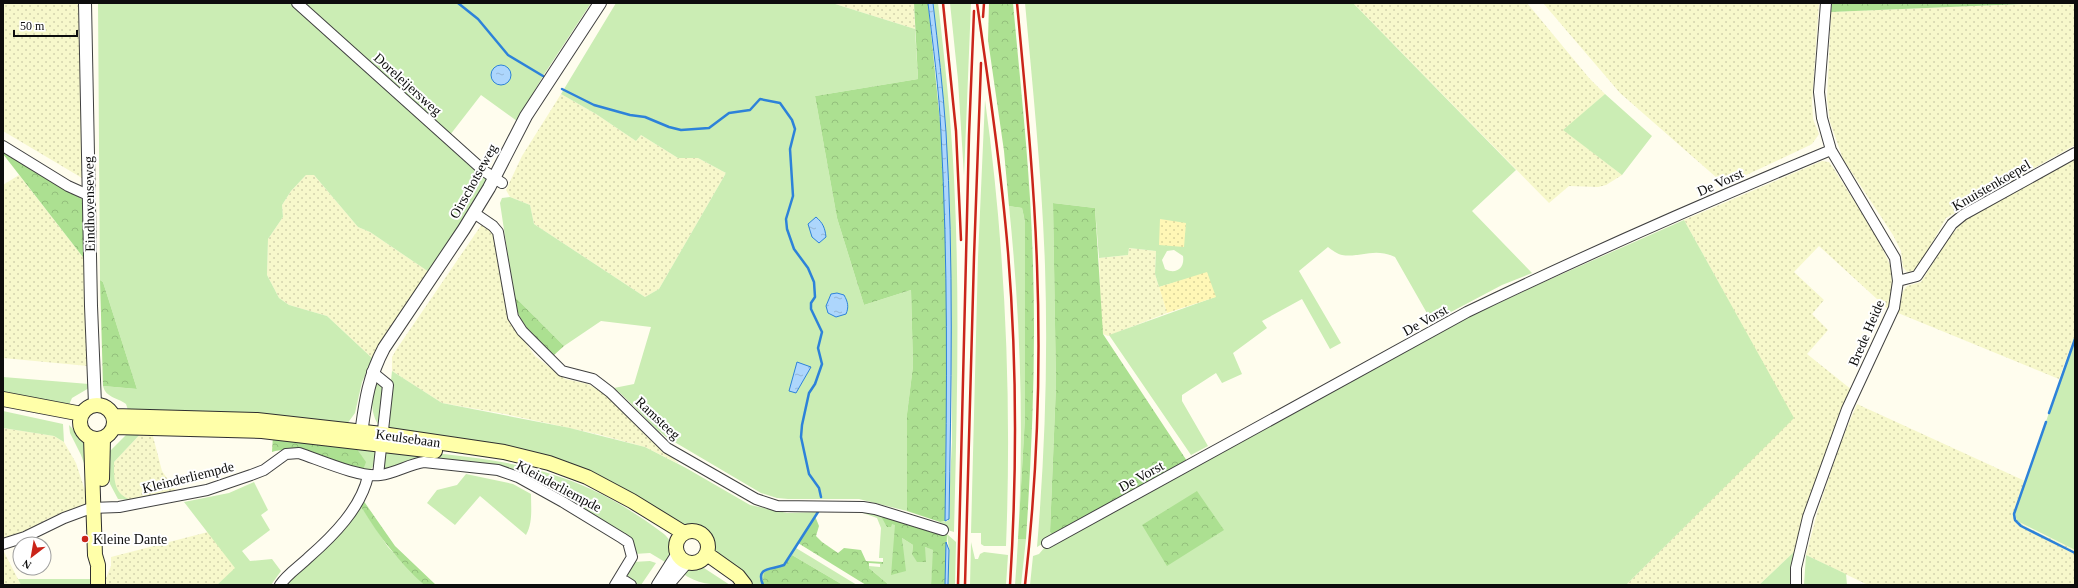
<svg xmlns="http://www.w3.org/2000/svg" width="2078" height="588" font-family="'Times New Roman',serif">
  <style>
    .farmland { fill: url(#farmland-dots) }
    .grass { fill: #cbedb4; fill-rule: evenodd }
    .forest { fill: url(#forest-crowns) }
    .sand { fill: url(#sand-dots) }
    .water { fill: url(#water-ripples); stroke: #2d82d9 }
    .lines { fill: none; stroke-linecap: round; stroke-linejoin: round }
    .stream { stroke: #2d82d9; stroke-width: 2.5 }
    .minor-casing { stroke: #404040; stroke-width: 12 }
    .tertiary-casing { stroke: #404040; stroke-width: 14 }
    .secondary-casing { stroke: #2f2f2f; stroke-width: 16 }
    .minor { stroke: #fff; stroke-width: 10 }
    .tertiary { stroke: #fff; stroke-width: 12 }
    .secondary { stroke: #ffffa9; stroke-width: 14 }
    .rail { stroke: #ca2419; stroke-width: 2.5 }
    .poi-dot { fill: #ca2419; stroke: #fff; stroke-width: 1.5 }
    .labels { text-anchor: middle; stroke-width: 4; stroke-linejoin: round; paint-order: stroke }
    .street-label { font-size: 14px; fill: #0d0d0d; stroke: #fff }
    .poi-label { font-size: 14px; fill: #0d0d0d; stroke: #fff; text-anchor: start }
  </style>
  <defs>
    <pattern id="farmland-dots" width="8" height="8" patternUnits="userSpaceOnUse"><rect width="8" height="8" fill="#f7f8cb"/><path d="M2 2h.1M6 6h.1" fill="none" stroke="#d3d3ad" stroke-width="1.8" stroke-linecap="round"/></pattern>
    <pattern id="forest-crowns" width="20" height="18" patternUnits="userSpaceOnUse"><rect width="20" height="18" fill="#ace091"/><path d="M2 6a3 3 0 1 1 6 0M12 15a3 3 0 1 1 6 0" fill="none" stroke="#93bf7c"/></pattern>
    <pattern id="sand-dots" width="8" height="8" patternUnits="userSpaceOnUse"><rect width="8" height="8" fill="#fff7b6"/><path d="M2 2h.1M6 6h.1" fill="none" stroke="#d9d39b" stroke-width="1.8" stroke-linecap="round"/></pattern>
    <pattern id="water-ripples" width="26" height="14" patternUnits="userSpaceOnUse"><rect width="26" height="14" fill="#add6fc"/><path d="M2 4q2-2 4 0t4 0M15 11q2-2 4 0t4 0" fill="none" stroke="#94b6d7"/></pattern>
  </defs>
  <rect width="100%" height="100%" fill="#fffdee"/>
  <!-- farmland -->
  <path class="farmland" d="M3,3H81L82,178L3,131Z
    M832,3H914L915,29Z
    M1353,3H1527L1589,78L1605,94L1564,130L1622,175L1606,185L1598,187L1569,186L1549,203Z
    M1543,3H1819L1812,101L1813,119L1819,134L1817,137L1812,144L1806,147L1725,185L1620,93Z
    M2045,3H2075V145L1946,218L1918,268L1915,271L1907,272L1903,267L1901,251L1893,235L1843,159L1830,122L1827,99L1831,12Z
    M561,94L596,114L636,141L641,135L678,158H698L726,173L659,289L645,297L534,224L530,205L510,197L506,190L522,156Z
    M2075,159V335L2059,379L1898,313L1903,291L1907,286L1921,282L1948,239L1963,221Z
    M1822,161L1829,162L1834,169L1878,239L1891,267L1892,286L1889,310L1819,246L1794,272L1824,300L1812,314L1828,330L1807,354L1852,390L1821,468L1801,526L1795,551L1759,585H1626L1793,418L1684,220Z
    M19,175L86,261L88,366L3,358V185Z
    M306,175H314L358,227L370,232L429,272L373,359L327,316L289,305L279,298L267,275L268,239L283,217L282,205L291,191Z
    M482,224L497,235L509,319L535,356L565,379L588,384L611,398L679,464L645,447L597,434L505,414L442,403L392,371V357L396,350Z
    M1129,248L1156,251L1155,274L1167,313L1108,336L1103,334L1101,327L1099,258L1128,255Z
    M1857,404L2025,481L2015,510V519L2031,529L2075,550V585H1868L1806,555L1818,510L1840,444Z
    M3,428L54,436L64,442L76,463L89,503L49,518L23,533L3,540Z
    M145,429H151L162,471L176,491L131,500L123,498L117,491L114,481V462Z
    M208,532L236,568L217,585H106V578L111,566V557Z
    M3,550L21,585H3Z"/>
  <!-- grass -->
  <path class="grass" d="M98,3H292L486,179L487,184L429,272L370,232L358,227L314,175H306L291,191L282,205L283,217L268,239L267,275L279,298L289,305L327,316L373,359L362,382L355,413L347,424L129,413L126,404C117,397 106,398 103,386L137,389L103,282L100,280Z
    M305,3H591L543,76L517,121L481,95L450,135Z
    M616,3H832L915,29L918,79L815,96L837,218L864,305L911,290L913,366L907,414V511L859,499H788L777,498L761,493L666,437C647,422 633,403 614,388L634,384L651,327L601,321L564,346L514,296L500,203L502,198L510,197L530,205L534,224L645,297L659,289L726,173L698,158H678L641,135L636,141L596,114L561,94Z
    M933,3H938C945,61 951,119 954,178C960,296 957,414 954,532L938,527L940,522L948,521L952,442L950,220L946,132Z
    M950,3H971L964,176L958,80Z
    M1025,3H1353L1516,170L1472,211L1532,273L1502,285L1432,322L1395,257C1374,247 1360,258 1342,255C1337,254 1332,250 1328,247L1299,271L1341,343L1330,349L1302,299L1262,321L1267,328L1233,353L1242,374L1222,383L1216,373L1182,395V401L1208,446L1191,455L1109,335L1215,297L1207,273L1159,287L1155,274L1156,251L1129,248L1128,255L1099,258L1095,208L1053,203L1056,385L1050,532L1054,537L1037,547C1045,453 1048,359 1045,266C1042,178 1033,90 1025,3ZM1174,250L1183,256C1185,268 1176,275 1165,269L1162,260L1167,251Z
    M1605,94L1652,136L1622,175L1563,130Z
    M985,100C1005,244 1012,396 1006,546H984L981,544V533H971L978,257Z
    M1009,206L1022,208L1025,222V417L1018,538L1026,539L1021,585H1015C1025,459 1022,332 1009,206Z
    M1684,220L1794,418L1626,585H1030L1033,556L1039,554L1045,547L1195,465L1284,419L1460,321L1535,286Z
    M2075,335V550L2017,521L2015,514Z
    M392,371L442,403L570,428L645,447L686,468L750,505L787,513L817,512L796,548L857,585H843L792,555L785,565L775,569L762,580V585H753L721,561L713,551L711,537L705,530L696,527H684L603,482L386,429Z
    M3,377L89,384V388L72,398L68,407L3,398Z
    M377,381L383,388L380,426C370,417 370,391 377,381Z
    M3,411L63,424L64,442L54,436L3,428Z
    M69,425L85,441L90,480L81,455L70,433Z
    M145,429L114,462C114,478 113,494 131,500L118,499L110,484L109,452L128,433Z
    M354,445L377,447L374,465L371,469L363,470Z
    M382,448C439,454 500,457 554,475C594,487 631,509 664,534C674,542 673,554 670,565L650,553L634,554L632,546L572,503L477,464L386,469L383,466Z
    M466,474L513,484L531,494C531,507 533,523 526,535L480,496L455,525L427,503L437,490L457,485Z
    M254,482L268,510L261,515L270,530L242,551L250,561L272,559L281,571L271,585H217L235,568L184,502L229,493Z
    M360,505L388,547L424,585H284Z
    M866,509L886,515L891,524H895V535L903,554L902,538L913,545L912,554L925,547L934,550L931,585H889L869,568V566L880,567V564H883V558H879L881,528L877,518L863,513Z
    M947,534L956,542L955,585H948L949,550Z
    M971,542L975,559H978L980,554L984,552L1008,555L1006,585H970Z
    M1795,551L1792,585H1759Z
    M1806,555L1846,574L1847,585H1804Z
    M650,561L656,563L641,585H638L628,578L627,574L633,562Z
    M704,568L730,585C712,585 697,584 682,573L687,569Z
    M18,579H91V585H21Z"/>
  <!-- forest -->
  <path class="forest" d="M914,3H928L941,131L945,220L947,330L945,521L940,522L907,511V414L913,366L911,290L864,305L837,218L815,96L918,79Z
    M989,3H1013C1021,91 1031,178 1033,266C1036,357 1032,448 1026,539H1018L1025,417V222L1022,208L1009,206L1004,151L988,40Z
    M1832,3H2045L1831,12Z
    M3,151L85,201L86,261L3,154Z
    M1053,203L1095,208L1103,334L1189,464L1054,537L1050,532L1056,385Z
    M100,280L103,282L137,389L103,386Z
    M514,296L564,346L554,355C536,337 516,323 514,296Z
    M273,435L354,445L366,462L363,470C339,463 297,444 272,452Z
    M1197,491L1224,530L1167,566L1142,525Z
    M363,500L395,546L436,585H424C398,561 378,535 360,505Z
    M886,515L947,534L945,585H931L933,550L925,547L926,562H917L912,554L913,545L902,538L906,571L891,575L895,525L892,524L891,527H887L882,518Z
    M815,516L819,526L816,536L822,542L838,553L844,548L861,550L866,561L883,562V564L869,563V568L889,585H866L798,543Z
    M792,555L843,585H762L764,573C777,563 780,574 792,555Z"/>
  <!-- sand -->
  <path class="sand" d="M1160,219L1186,223L1184,247L1159,245Z
    M1207,272L1216,297L1167,313L1159,287Z"/>
  <!-- water -->
  <path class="water" d="M928,3H933C938,46 943,89 946,132C954,261 951,394 949,519L945,521C947,391 948,262 941,133C939,89 933,46 928,3Z
    M491 75a10 10 0 1 1 20 0a10 10 0 1 1-20 0Z
    M816,217C823,223 825,228 826,237L819,243L812,237L808,224Z
    M837,293L844,295C848,302 849,307 846,314L836,317L828,313L826,306L831,294Z
    M797,362L811,367L796,393L789,391Z
    M946,542L949,550L948,585H945Z"/>
  <g class="lines">
    <!-- stream -->
    <path class="stream" d="M458,3L478,19L508,55L543,76
      M562,89L594,105L630,115L645,117L669,127L681,130L709,128L729,113L750,110L760,99L780,103L792,120L795,129L790,149L793,196L786,219L787,229L794,249L808,268L814,282L815,297L811,303V309L822,332L818,348L822,364L815,384L809,393L802,425L801,437L809,474L819,488L821,497
      M2049,413L2075,339
      M2046,422L2014,514L2015,520L2021,526L2075,553
      M763,585C755,566 772,570 784,565L818,512"/>
    <defs>
      <path id="minor" d="M297,3L484,171L502,183
        M3,146L68,186L88,195
        M474,213L493,226L498,232L513,317L522,331L562,371L593,379L610,392L667,448L756,499L777,506L863,507L875,509L943,530
        M1898,281L1917,276L1952,224L1963,215L2075,153
        M372,372L388,385L378,475
        M1047,543L1467,312C1587,254 1708,201 1831,150
        M3,544L25,537L64,518L91,508L119,507L207,490L251,475L264,470L286,454L299,453C320,460 360,478 380,475C396,473 409,464 424,462L498,470L518,477L563,502L622,538L628,542L632,557L615,585
        M620,578L631,585
        M280,585C287,574 300,566 309,557C333,536 361,508 368,476
        M1796,585V568L1808,517L1847,409L1894,308L1898,281L1895,258L1831,150L1822,118L1819,92L1826,3"/>
      <path id="tertiary" d="M85,3L91,306L95,404
        M360,441C365,406 367,380 384,348L464,229L489,188L526,116L600,3
        M668,584L686,563
        M658,585L677,555"/>
      <path id="secondary" d="M3,399L82,414
        M80 422a17 17 0 1 1 34 0a17 17 0 1 1-34 0Z
        M114,416L257,420L382,434L504,452L549,463L587,477L632,501L684,533
        M114,427L262,431L435,451
        M91,438L95,555L98,565V585
        M102,479L103,439
        M676 547a16 16 0 1 1 32 0a16 16 0 1 1-32 0Z
        M707,554L738,576L745,585"/>
    </defs>
    <!-- minor casing -->
    <use href="#minor" class="minor-casing"/>
    <!-- tertiary casing -->
    <use href="#tertiary" class="tertiary-casing"/>
    <!-- secondary casing -->
    <use href="#secondary" class="secondary-casing"/>
    <!-- minor -->
    <use href="#minor" class="minor"/>
    <!-- tertiary -->
    <use href="#tertiary" class="tertiary"/>
    <!-- secondary -->
    <use href="#secondary" class="secondary"/>
    <!-- rail -->
    <path class="rail" d="M943,3L956,131L961,240
      M977,3C989,86 1001,169 1008,252C1017,363 1017,474 1010,585
      M1017,3C1025,90 1034,177 1037,265C1041,372 1037,479 1025,585
      M983,17L984,3
      M958,585L969,135L974,11
      M965,585L974,257L981,63"/>
  </g>
  <!-- markers -->
  <circle class="poi-dot" cx="85" cy="539" r="4"/>
  <g class="labels">
    <!-- street labels -->
    <g class="street-label">
      <text transform="translate(408 84) rotate(42)" y="5">Doreleijersweg</text>
      <text transform="translate(473 181) rotate(-61)" y="5">Oirschotseweg</text>
      <text transform="translate(1720 182) rotate(-24)" y="5">De Vorst</text>
      <text transform="translate(1991 185) rotate(-30)" y="5">Knuistenkoepel</text>
      <text transform="translate(89 204) rotate(-91)" y="5">Eindhovenseweg</text>
      <text transform="translate(1425 320) rotate(-29)" y="5">De Vorst</text>
      <text transform="translate(1866 333) rotate(-67)" y="5">Brede Heide</text>
      <text transform="translate(658 418) rotate(43)" y="5">Ramsteeg</text>
      <text transform="translate(408 438) rotate(8)" y="5">Keulsebaan</text>
      <text transform="translate(1141 476) rotate(-29)" y="5">De Vorst</text>
      <text transform="translate(188 477) rotate(-14)" y="5">Kleinderliempde</text>
      <text transform="translate(559 486) rotate(28)" y="5">Kleinderliempde</text>
    </g>
    <!-- poi labels -->
    <g class="poi-label">
      <text x="93" y="544">Kleine Dante</text>
    </g>
  </g>
  <!-- border -->
  <rect width="2078" height="588" fill="none" stroke="#0d0d0d" stroke-width="8"/>
  <!-- north arrow -->
  <g transform="translate(32 556) rotate(211)"><circle r="19" fill="#ffffff" stroke="#9e9e9e"/>
  <path d="M0-3L7 15L0 10L-7 15Z" fill="#ca2419"/>
  <text y="-6" font-size="11" font-weight="bold" text-anchor="middle" fill="#0d0d0d">N</text>
  </g>
  <!-- scale -->
  <path d="M14 30v6h63v-6" fill="none" stroke="#0d0d0d" stroke-width="2"/>
  <text x="20" y="30" font-size="12" fill="#0d0d0d" stroke="#ffffff" stroke-width="3" paint-order="stroke">50 m</text>
</svg>
